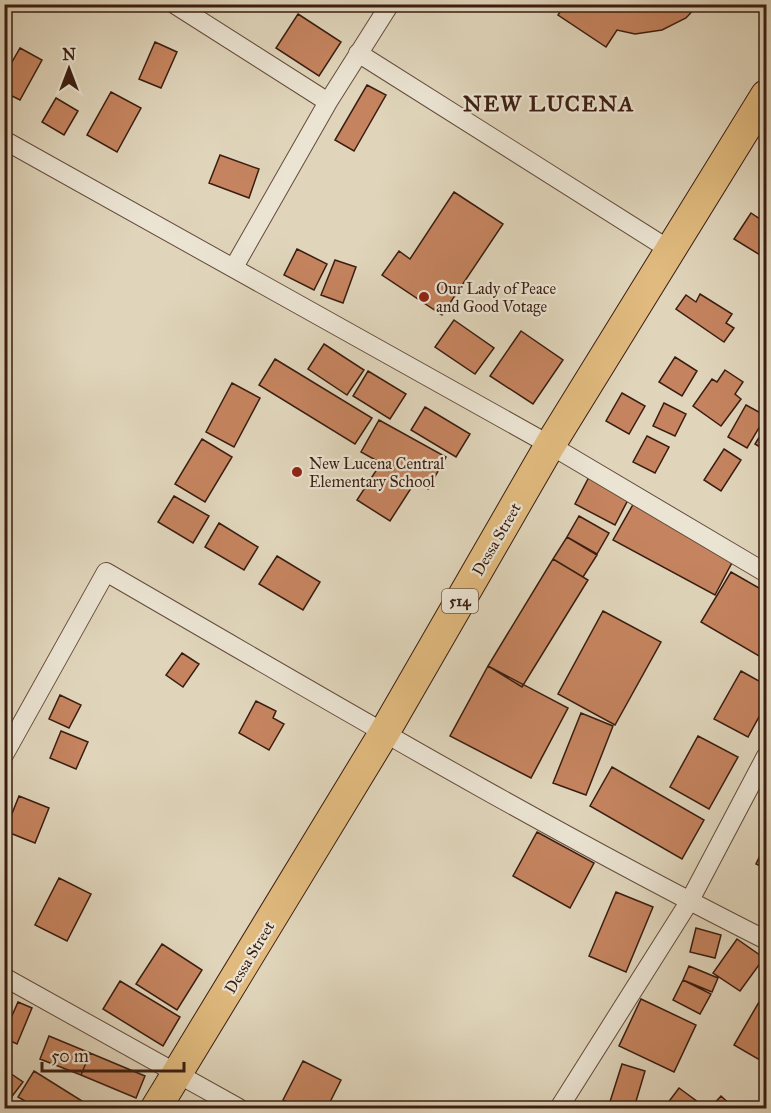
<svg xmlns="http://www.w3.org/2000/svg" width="771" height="1113" font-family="'IM FELL Great Primer',serif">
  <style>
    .building { fill: #c5845f; stroke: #3a1d11; stroke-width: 1.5 }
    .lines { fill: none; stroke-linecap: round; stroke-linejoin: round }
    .street-casing { stroke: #644b3c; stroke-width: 20 }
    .primary-casing { stroke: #3a1d11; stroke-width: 32 }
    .street { stroke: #ebe4d3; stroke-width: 18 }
    .primary { stroke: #e0ba7e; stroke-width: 30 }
    .poi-dot { fill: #8f2418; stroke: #ebe4d3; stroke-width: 2 }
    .labels { text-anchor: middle; stroke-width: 4.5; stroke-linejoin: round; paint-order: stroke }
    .shield { fill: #ebe4d3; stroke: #6f594b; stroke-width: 1.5 }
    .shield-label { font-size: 15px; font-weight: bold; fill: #3a1d11 }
    .poi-label { font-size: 16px; fill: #3a1d11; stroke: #ebe4d3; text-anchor: start }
    .street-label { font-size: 16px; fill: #3a1d11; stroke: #ebe4d3 }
    .district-label { font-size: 22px; font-weight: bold; letter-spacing: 1.5px; fill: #3a1d11; stroke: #ebe4d3 }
  </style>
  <rect width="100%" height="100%" fill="#e0d5bb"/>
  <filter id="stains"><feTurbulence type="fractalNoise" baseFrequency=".00333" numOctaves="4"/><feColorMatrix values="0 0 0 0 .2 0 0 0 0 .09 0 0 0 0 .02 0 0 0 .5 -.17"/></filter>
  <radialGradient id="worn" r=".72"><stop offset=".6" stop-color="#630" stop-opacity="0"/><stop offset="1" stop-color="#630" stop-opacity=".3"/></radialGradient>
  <!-- building -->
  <path class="building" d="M565,4L633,6L699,4L686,18L662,30L635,34L617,30L606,47L558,15Z
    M298,14L341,42L319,76L276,48Z
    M155,42L177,52L161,88L139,79Z
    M20,48L42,60L20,100L4,92V76Z
    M367,85L386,95L354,151L335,140Z
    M111,92L141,108L117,152L87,135Z
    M56,98L78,111L64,135L42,122Z
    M220,155L259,169L249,198L209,183Z
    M454,192L503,224L442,315L382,275L399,251L410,259Z
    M751,213L766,223L765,258L734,239Z
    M297,249L327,264L314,290L284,275Z
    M335,260L356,267L343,303L321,295Z
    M700,294L732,314L726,323L734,328L724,342L676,309L686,295L696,302Z
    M454,320L494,348L475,374L435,347Z
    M521,331L563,360L533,404L490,376Z
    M324,344L364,370L347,395L308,369Z
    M675,357L697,371L682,396L659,382Z
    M275,359L372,418L355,444L259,385Z
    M725,370L743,382L735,394L741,399L721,426L693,406L712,379L717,382Z
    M368,371L406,394L390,419L353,396Z
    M232,383L260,398L234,447L206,432Z
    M622,393L645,406L629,434L606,421Z
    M664,403L686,414L675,436L653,426Z
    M746,405L766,416L747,448L728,437Z
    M425,407L470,434L456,457L411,430Z
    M379,420L446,457L428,489L415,482L390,521L357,500L381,463L361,452Z
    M766,426V451L755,444Z
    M647,436L669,447L655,473L633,462Z
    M202,439L232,457L205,502L175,484Z
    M724,449L741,460L721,491L704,480Z
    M590,475L630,496L615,525L575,504Z
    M174,496L209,516L193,543L158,522Z
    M635,501L736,555L715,595L613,540Z
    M579,516L609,533L597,554L567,537Z
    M219,523L258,547L244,570L205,547Z
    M567,537L597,555L583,577L553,559Z
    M277,556L320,582L303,610L259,584Z
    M553,559L588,580L522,687L488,666Z
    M731,572L766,592V660L701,622Z
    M603,611L661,642L615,725L558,694Z
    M182,653L199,664L183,687L166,675Z
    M488,666L568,708L531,778L450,736Z
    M741,671L766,685V704L748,737L714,719Z
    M60,695L81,705L69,728L49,719Z
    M256,701L276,711L273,718L284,724L269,750L239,733Z
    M581,713L613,726L586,795L553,783Z
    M61,731L88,742L76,769L50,758Z
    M698,736L738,757L709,809L670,787Z
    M612,767L704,820L682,859L590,806Z
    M19,796L49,808L35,843L5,831Z
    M537,832L594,863L570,908L513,876Z
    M766,843V869L756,864Z
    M59,878L91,894L67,941L35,925Z
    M616,892L653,907L626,972L589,956Z
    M696,928L721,935L715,958L690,952Z
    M737,939L764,958L740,991L713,973Z
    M162,944L202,970L177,1010L136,984Z
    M689,966L718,978L712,992L683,980Z
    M683,980L711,994L700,1014L673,1000Z
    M120,981L180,1017L163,1046L103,1009Z
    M766,990V1061L765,1063L734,1045Z
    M641,999L696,1025L674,1072L619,1046Z
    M18,1002L32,1008L17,1044L4,1038V1034Z
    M49,1036L90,1053L81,1075L40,1059Z
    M90,1053L145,1076L136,1098L81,1075Z
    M303,1061L341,1080L327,1108H300L283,1100Z
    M622,1064L645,1071L634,1108H608Z
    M4,1069L23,1082L10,1099L4,1095Z
    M34,1071L82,1101L77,1108H37L18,1097Z
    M679,1088L702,1105L700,1108H664Z
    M721,1096L734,1108H710Z"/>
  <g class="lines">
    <defs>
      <path id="street" d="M174,4L328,102
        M358,53L670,250
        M4,140L550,445L766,573
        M234,267L328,102L390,4
        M4,755L106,572C324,698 541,827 766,940
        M4,977L239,1108
        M559,1108L689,902L766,756"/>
      <path id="primary" d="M156,1108L384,733L550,445L766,95"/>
    </defs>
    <!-- street casing -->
    <use href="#street" class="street-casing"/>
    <!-- primary casing -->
    <use href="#primary" class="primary-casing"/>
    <!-- street -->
    <use href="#street" class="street"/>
    <!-- primary -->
    <use href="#primary" class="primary"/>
  </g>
  <!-- markers -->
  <g class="poi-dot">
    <circle cx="424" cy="297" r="6"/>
    <circle cx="297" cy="472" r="6"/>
  </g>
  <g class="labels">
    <!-- shield labels -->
    <rect class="shield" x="442" y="589" width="36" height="24" rx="4.5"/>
    <g class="shield-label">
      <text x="460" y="606">514</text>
    </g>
    <!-- poi labels -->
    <g class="poi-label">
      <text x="436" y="294">Our Lady of Peace<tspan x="436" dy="18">and Good Votage</tspan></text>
      <text x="309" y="469">New Lucena Central<tspan x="309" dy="18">Elementary School</tspan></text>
    </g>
    <!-- street labels -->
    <g class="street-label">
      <text transform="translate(496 539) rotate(-60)" y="6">Dessa Street</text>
      <text transform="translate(249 957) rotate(-59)" y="6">Dessa Street</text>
    </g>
    <!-- district labels -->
    <g class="district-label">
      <text x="549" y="111">NEW LUCENA</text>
    </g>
  </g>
  <!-- margin -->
  <rect width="771" height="1113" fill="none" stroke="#e0d5bb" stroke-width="24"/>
  <rect x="6" y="6" width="759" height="1101" fill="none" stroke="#3a1d11" stroke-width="3"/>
  <rect x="12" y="12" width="747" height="1089" fill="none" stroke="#3a1d11" stroke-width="1.5"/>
  <!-- north arrow -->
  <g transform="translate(69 69)" stroke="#ebe4d3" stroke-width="4.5" paint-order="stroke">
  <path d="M0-4.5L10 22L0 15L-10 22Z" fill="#3a1d11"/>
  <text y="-9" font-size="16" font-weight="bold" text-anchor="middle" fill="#3a1d11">N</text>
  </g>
  <!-- scale -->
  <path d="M42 1062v9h142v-9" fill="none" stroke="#3a1d11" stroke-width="3"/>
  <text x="51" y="1062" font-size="18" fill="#3a1d11" stroke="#ebe4d3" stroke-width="4.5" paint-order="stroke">50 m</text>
  <rect width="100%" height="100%" filter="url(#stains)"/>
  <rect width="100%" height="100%" fill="url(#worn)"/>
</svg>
